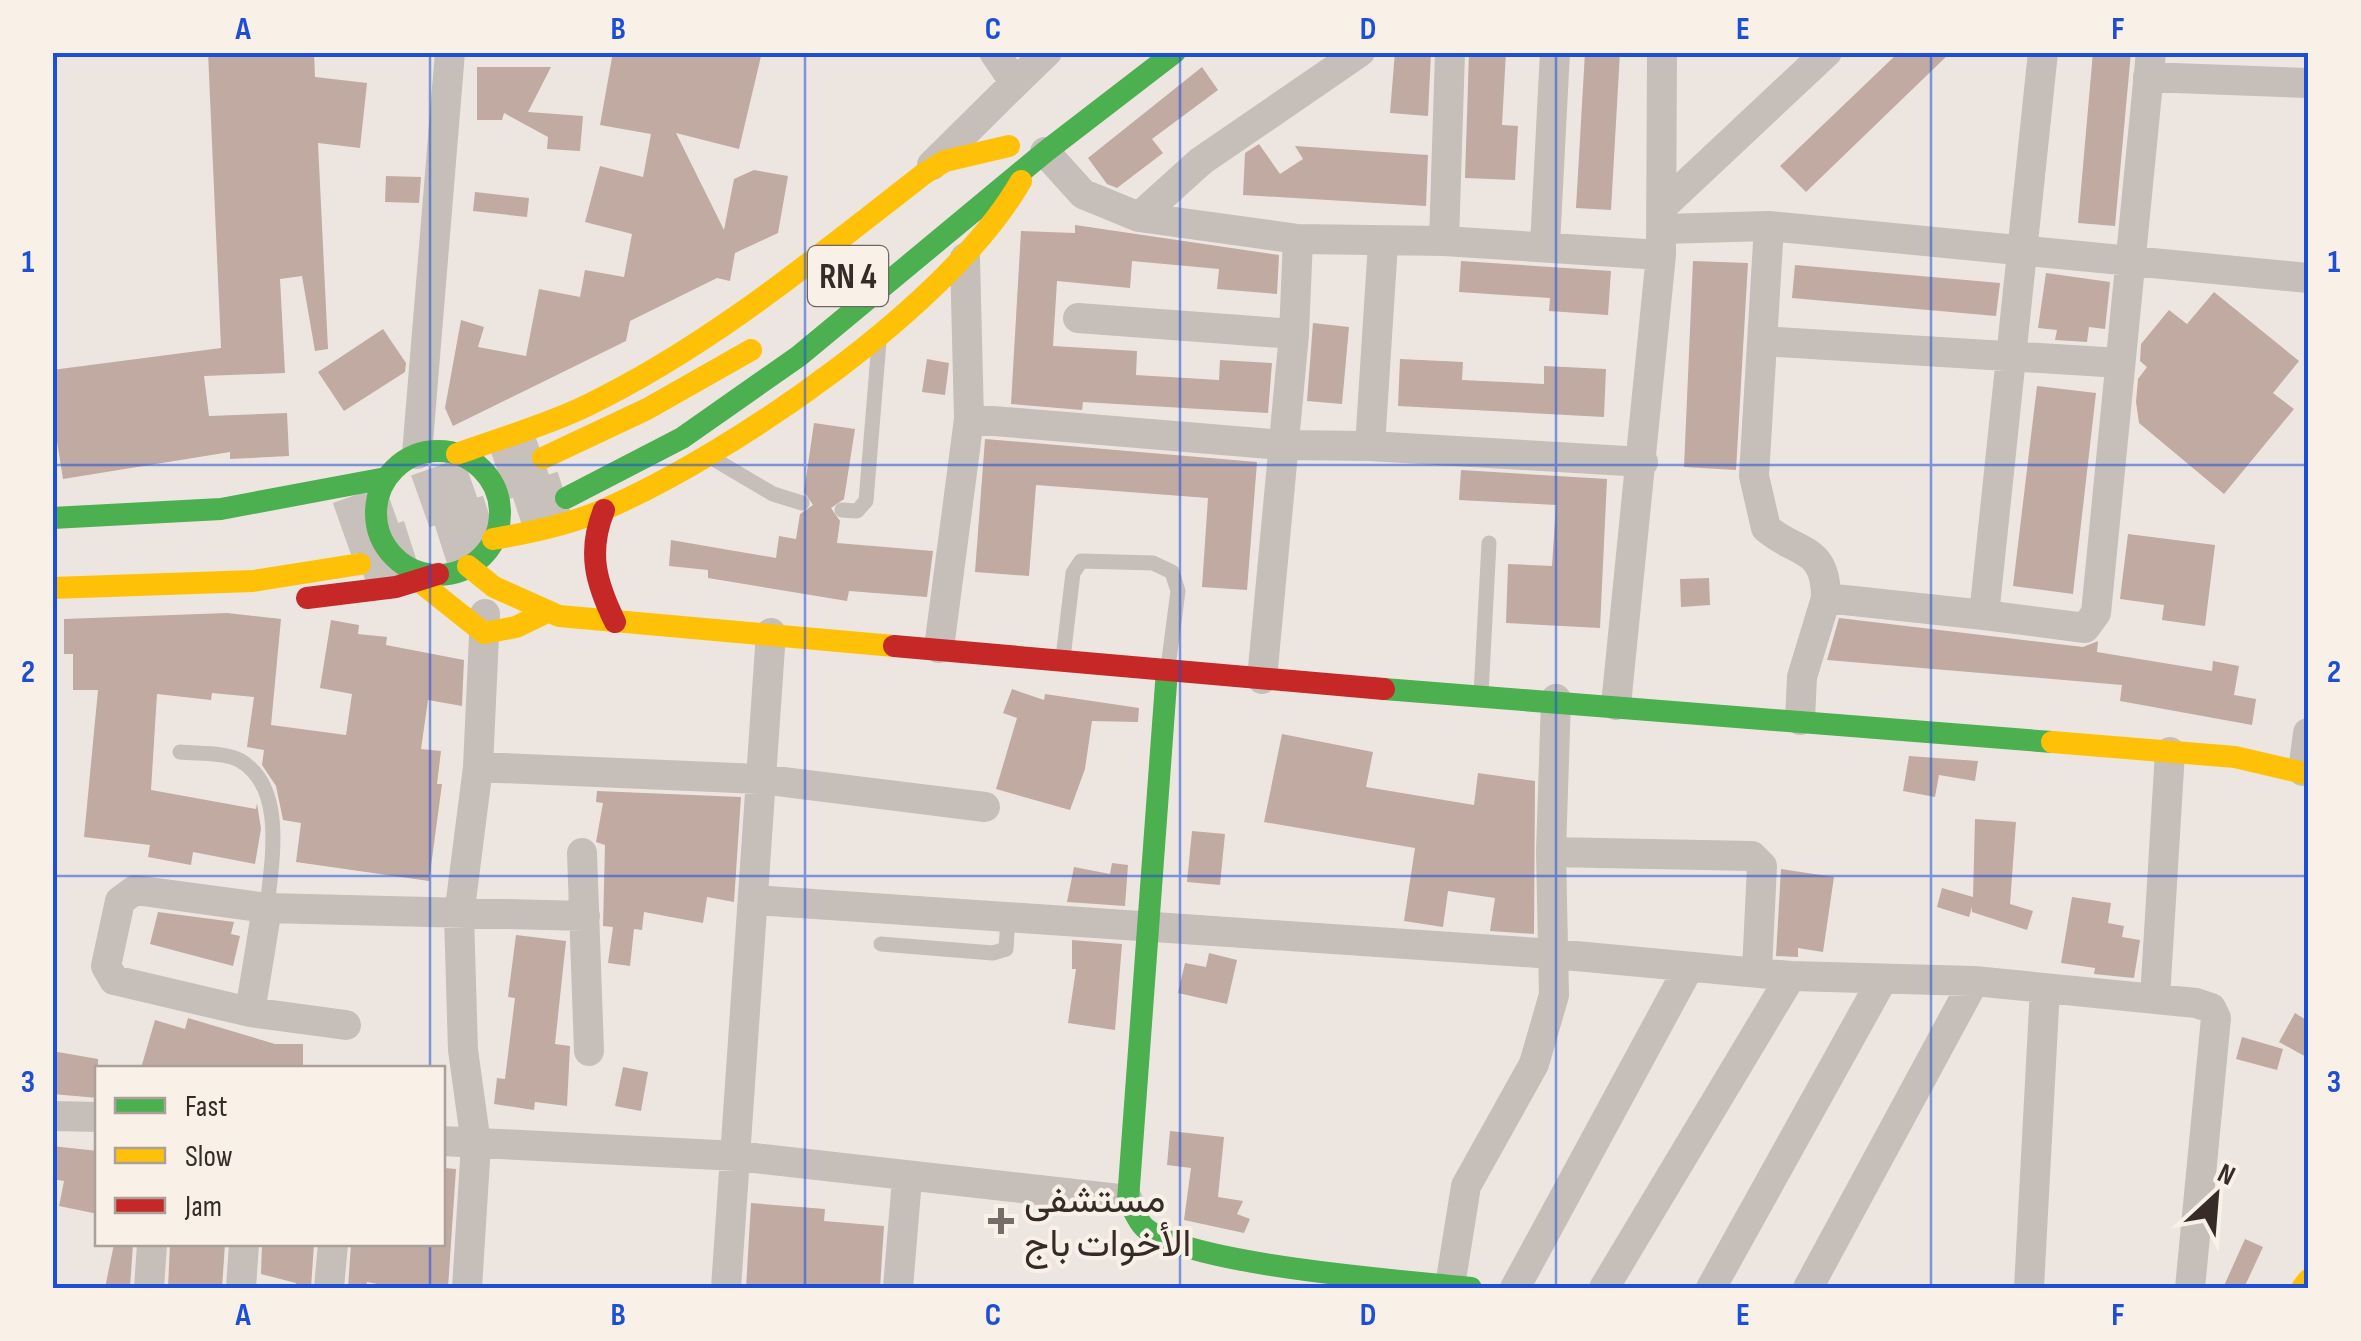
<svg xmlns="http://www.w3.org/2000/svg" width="2361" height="1341" font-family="'Sofia Sans Condensed',Vazirmatn,sans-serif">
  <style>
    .building { fill: #c0aaa2 }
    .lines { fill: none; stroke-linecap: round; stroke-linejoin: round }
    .highway-tunnel { stroke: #c8c1bb; stroke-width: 55; stroke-dasharray: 55 28; stroke-linecap: butt }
    .lane { stroke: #c6beb9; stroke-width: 15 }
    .street { stroke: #c6beb9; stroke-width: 30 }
    .fast { stroke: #4caf50; stroke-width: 22 }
    .slow { stroke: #ffc107; stroke-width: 22 }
    .jam { stroke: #c62828; stroke-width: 22 }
    .grid { fill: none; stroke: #1d4ed8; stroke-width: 2.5; stroke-opacity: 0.55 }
    .poi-dot { fill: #766c68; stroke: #f9f0e7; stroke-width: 4 }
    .labels { text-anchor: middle; stroke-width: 8; stroke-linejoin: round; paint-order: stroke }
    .shield { fill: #f9f0e7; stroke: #706661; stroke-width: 2.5 }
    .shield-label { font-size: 35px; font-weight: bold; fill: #362b27 }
    .poi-label { font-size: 38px; fill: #362b27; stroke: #f9f0e7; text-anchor: start }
    .neatline { fill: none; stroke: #1d4ed8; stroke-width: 4 }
    .grid-label { font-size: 32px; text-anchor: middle; font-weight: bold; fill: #1d4ed8 }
  </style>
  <rect width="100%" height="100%" fill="#ede6e0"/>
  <!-- building -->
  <path class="building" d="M208,52H314L315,77L367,83L360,148L318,143L328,349L315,351L302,276L280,279L285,373L204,376L209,416L287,413L289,456L230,459V452L63,479L52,410V370L221,348Z
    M613,52H762L739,149L676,133L724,230L734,179L754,170L788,176L778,233L735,253L730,281L717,278L630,321L626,341L453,426L445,408L461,320L484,327L478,347L526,356L539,289L580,297L585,270L624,277L632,234L585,222L600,166L643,177L651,134L600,125Z
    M1395,52H1431L1428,116L1390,113Z
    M1469,52H1506L1502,125L1518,126L1515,180L1465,178Z
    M1585,52H1620L1611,210L1576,208Z
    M1899,52H1951L1806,192L1780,166Z
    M2093,52H2131L2115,226L2078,223Z
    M477,67H551L528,112L583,116L580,151L547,149L548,137L504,113L502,120H477Z
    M1202,67L1218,90L1152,139L1163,153L1117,188L1107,184L1088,158Z
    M1259,144L1280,174L1303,159L1295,146L1428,155L1426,206L1243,195L1245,153Z
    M386,176L421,177L419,203L385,202Z
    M475,192L529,198L527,217L473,211Z
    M1075,225L1279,255L1277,294L1217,289L1219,269L1132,261L1130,288L1057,281L1053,346L1137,351L1136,375L1219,380L1220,360L1272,363L1268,413L1083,402L1082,410L1011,404L1021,231L1075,233Z
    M1461,261L1611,271L1608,315L1549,311L1550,298L1459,292Z
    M1693,261L1748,263L1736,470L1684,467Z
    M1795,265L2000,283L1996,316L1792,298Z
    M2046,273L2110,282L2105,329L2089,327L2087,342L2055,340L2057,330L2038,328Z
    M2214,292L2299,361L2273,393L2294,409L2224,494L2139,423L2136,402L2138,379L2147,367L2140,361L2141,344L2169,310L2187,324Z
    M1313,323L1349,327L1342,404L1307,401Z
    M383,329L406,363L405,372L344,411L318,372Z
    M927,359L949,363L945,395L922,392Z
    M1400,359L1463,362L1462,380L1544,384V366L1606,369L1604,417L1398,406Z
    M2037,386L2096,393L2073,594L2013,586Z
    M814,423L855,429L844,499L831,508L840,521L837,543L933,551L927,597L849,591L847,601L708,578V570L669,566L671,540L776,558L779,536L796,539L800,514L813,505L804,492Z
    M985,439L1257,462L1247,590L1202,587L1208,498L1036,485L1029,576L975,572Z
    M1461,470L1607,479L1600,628L1506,623L1508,564L1552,566L1556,505L1459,500Z
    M2128,534L2215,545L2205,626L2162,620L2164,605L2120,599Z
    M1709,578L1710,605L1681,607L1680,579Z
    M227,613L281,619L271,725L346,735L352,694L320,688L331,620L359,625L358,634L387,637L386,645L464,660L462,706L428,700L421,749L441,751L437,784H442L429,881L296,862L301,823L283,820L276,786L262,765L264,750L247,747L254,697L212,693L211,700L157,694L151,790L256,809L257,803L261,829L255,864L193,852L191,865L148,857L150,845L84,837L98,690H73V654H64V619Z
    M1839,618L2083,647L2098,641L2097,652L2212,671L2213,661L2239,666L2234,695L2256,699L2252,725L2120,701L2122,685L1827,660Z
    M1012,689L1044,700L1045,694L1139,708L1138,722L1092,721L1085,769L1070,810L996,789L1017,718L1003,713Z
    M1282,734L1373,752L1366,787L1474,805L1478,773L1535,781L1534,934L1490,931L1495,898L1448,891L1443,927L1404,921L1415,848L1264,822Z
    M1909,756L1978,761L1975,781L1939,775L1935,797L1903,791Z
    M597,791L741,797L734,902L707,897L703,923L644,912L642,930L634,929L630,966L608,963L613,927L603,926L605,845L596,842L603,803L596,802Z
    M1975,819L2016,822L2010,904L2033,911L2027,930L1972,912V907L1969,917L1937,907L1942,888L1973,897Z
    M1192,831L1225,834L1220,885L1187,882Z
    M1112,863L1128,865L1125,906L1067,902L1074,867L1110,874Z
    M1781,869L1834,877L1823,952L1798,948V957L1776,956Z
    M2072,897L2111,903L2108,923L2124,926L2122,937L2140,940L2134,978L2094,974L2095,968L2061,963Z
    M158,912L234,922L231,934L240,936L233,966L150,944Z
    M516,935L566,941L555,1044L570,1046L567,1106L535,1102L534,1110L494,1104L497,1078L505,1079L515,998L508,997Z
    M1072,940L1122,944L1115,1030L1068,1023L1076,969H1072Z
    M1209,953L1237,960L1227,1004L1178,993L1185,963L1206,967Z
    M2295,1013L2308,1021V1058L2279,1042Z
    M188,1018L275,1044H303V1068H141L155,1020L185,1029Z
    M2242,1037L2283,1049L2277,1070L2236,1059Z
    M52,1051L98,1059V1098L52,1094Z
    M623,1067L648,1072L641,1111L615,1106Z
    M1170,1131L1224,1137L1218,1197L1243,1201L1237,1214L1250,1219L1244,1233L1184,1220L1191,1168L1167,1165Z
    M52,1146L98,1151V1214L59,1206L64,1181L52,1179Z
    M444,1168L456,1169L448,1288H398L367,1282L366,1288H348L351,1244H442Z
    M751,1203L825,1209L824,1221L884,1226L880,1288H746Z
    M2245,1239L2263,1247L2244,1288H2223Z
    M114,1244H133L130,1288H105Z
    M170,1244H225L222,1288H168Z
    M262,1244H314L311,1288H295L296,1283L261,1274Z"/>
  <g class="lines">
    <!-- highway-tunnel -->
    <path class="highway-tunnel" d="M342,529L543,458
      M360,564L566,498"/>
    <!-- lane -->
    <path class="lane" d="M712,458L773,494L802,503
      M842,510L857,511L866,501L879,342
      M1063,658L1073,573L1081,561L1153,563L1172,572L1178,591L1168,667
      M1481,694L1489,543
      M180,752C197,754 226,752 241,761C287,789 271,865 267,908
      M881,944L993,953L1006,949L1008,918"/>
    <!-- street -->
    <path class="street" d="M994,52L1015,83L1047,52
      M2148,77L2308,83
      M1045,152L1083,194L1139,217L1298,239L1444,241L1661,255
      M932,165L1015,83
      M1664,205L1827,52
      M1139,217L1201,161L1360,52
      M1769,226L1754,476L1766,528C1797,555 1826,545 1826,598L1984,615L2043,52
      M1663,229L1769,226L2308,278
      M1444,241L1450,52
      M1545,245L1555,52
      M1078,318L1294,334
      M1762,341L2120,363
      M969,419L1283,445L1370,446L1643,462
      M1370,446L1383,243
      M417,454L450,52
      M1984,615L2085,628L2096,613L2151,52
      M939,648L969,419L965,258
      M1262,679L1294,334L1298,239
      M1616,705L1661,255L1662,52
      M1800,720L1802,677L1826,598
      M478,767L760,779L985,807
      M2303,771L2308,733
      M1551,852L1752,856L1762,866L1757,970
      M582,853L589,1051
      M755,900L1554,954L1791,976L1974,981L2196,1003L2211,1008L2216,1018L2190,1288
      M2155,998L2170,752
      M250,1012L267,908
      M346,1025L250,1012L114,980L106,966L120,901L135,890L267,908L585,916
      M52,1116L98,1117
      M442,1141L737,1156L1128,1200
      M1450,1286L1466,1186L1534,1064L1554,995L1551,852L1556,699
      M149,1288L152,1244
      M241,1288L244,1244
      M329,1288L333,1244
      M467,1288L476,1144L463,1050L459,916L478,767L485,614
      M726,1288L771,633
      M898,1288L907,1179
      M1515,1288L1689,967
      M1604,1288L1791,976
      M1711,1288L1881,982
      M1808,1288L1974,981
      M2029,1288L2045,988"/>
    <!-- fast -->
    <path class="fast" d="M376 513a62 62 0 1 1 124 0a62 62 0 1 1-124 0Z
      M566,498L682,438L799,356L1045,152L1175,52
      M52,518L221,509L386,478
      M1167,670L1128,1200C1133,1208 1137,1220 1144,1227C1184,1265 1408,1281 1471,1288
      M1384,689L2052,742"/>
    <!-- slow -->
    <path class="slow" d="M457,454C500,438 545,426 586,406C710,346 817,257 925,173L945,161L1009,146
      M543,458L647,409L751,350
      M493,539C530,533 568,525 603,510C734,453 950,305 1021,181
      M468,566L494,587L559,616L894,646
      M419,581L484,633L516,627L545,613
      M52,588L253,581L360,564
      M2052,742L2235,757L2308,774
      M2302,1288L2308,1280"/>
    <!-- jam -->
    <path class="jam" d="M604,510C587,552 596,583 615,622
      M307,598L396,587L438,574
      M894,646L1384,689"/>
  </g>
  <!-- grid -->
  <path class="grid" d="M430,52V1068M805,52V1288M1180,52V1288M1556,52V1288M1931,52V1288M52,465H2308M52,876H2308M430,1244V1288"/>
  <!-- markers -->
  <path class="poi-dot" d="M996 1206h10v10h10v10h-10v10h-10v-10h-10v-10h10z"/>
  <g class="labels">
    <!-- shield labels -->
    <rect class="shield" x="808" y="246" width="80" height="60" rx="8"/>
    <g class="shield-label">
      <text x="848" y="288">RN 4</text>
    </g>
    <!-- poi labels -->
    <g class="poi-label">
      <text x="1024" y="1212">مستشفى<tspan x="1024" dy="44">الأخوات باج</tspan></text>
    </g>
  </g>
  <!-- border -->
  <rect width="2361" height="1341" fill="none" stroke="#f9f0e7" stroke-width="110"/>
  <!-- legend -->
  <rect x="95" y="1066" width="350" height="180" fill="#f9f0e7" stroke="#aba19a" stroke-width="2.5"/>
  <rect x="115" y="1098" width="50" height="15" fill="#4caf50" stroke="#aba19a" stroke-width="2.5"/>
  <text x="185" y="1116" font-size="30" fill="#362b27">Fast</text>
  <rect x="115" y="1148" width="50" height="15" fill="#ffc107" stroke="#aba19a" stroke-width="2.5"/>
  <text x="185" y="1166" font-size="30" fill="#362b27">Slow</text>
  <rect x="115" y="1198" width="50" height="15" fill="#c62828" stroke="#aba19a" stroke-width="2.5"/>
  <text x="185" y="1216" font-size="30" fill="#362b27">Jam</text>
  <!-- north arrow -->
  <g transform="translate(2216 1196) rotate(26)" stroke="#f9f0e7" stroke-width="8" paint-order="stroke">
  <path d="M0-8L18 38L0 25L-18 38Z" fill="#362b27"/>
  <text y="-15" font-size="28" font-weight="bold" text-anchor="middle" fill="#362b27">N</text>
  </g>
  <rect x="55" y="55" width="2251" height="1231" class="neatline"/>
  <g class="grid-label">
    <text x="243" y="39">A</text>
    <text x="618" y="39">B</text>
    <text x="993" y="39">C</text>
    <text x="1368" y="39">D</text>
    <text x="1743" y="39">E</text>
    <text x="2118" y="39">F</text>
    <text x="28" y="272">1</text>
    <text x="2334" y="272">1</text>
    <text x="28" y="682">2</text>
    <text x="2334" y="682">2</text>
    <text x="28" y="1092">3</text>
    <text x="2334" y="1092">3</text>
    <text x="243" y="1325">A</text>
    <text x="618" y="1325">B</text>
    <text x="993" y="1325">C</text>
    <text x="1368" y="1325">D</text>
    <text x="1743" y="1325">E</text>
    <text x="2118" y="1325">F</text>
  </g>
</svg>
